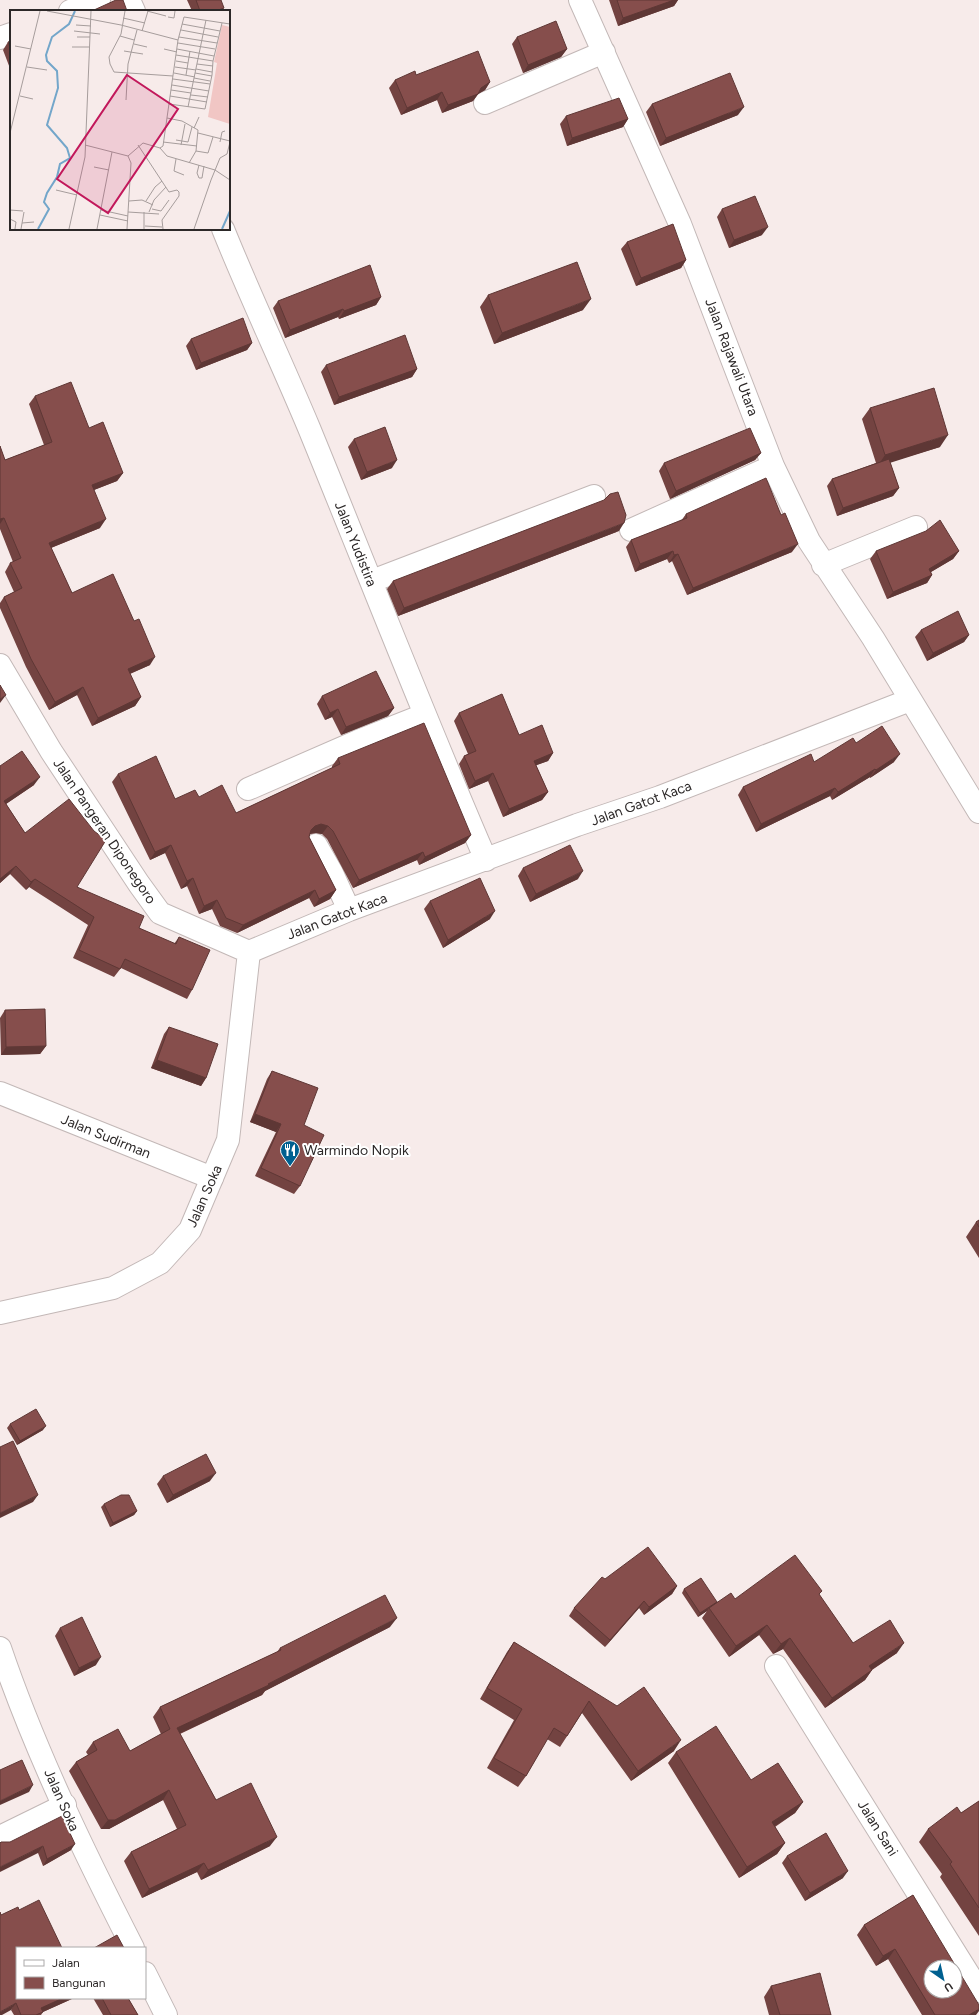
<svg xmlns="http://www.w3.org/2000/svg" width="979" height="2015" font-family="Figtree,sans-serif">
  <style>
    .lines { fill: none; stroke-linecap: round; stroke-linejoin: round }
    .minor-casing { stroke: #c3b8b7; stroke-width: 24 }
    .tertiary-casing { stroke: #c3b8b7; stroke-width: 24 }
    .minor { stroke: #fff; stroke-width: 22 }
    .tertiary { stroke: #fff; stroke-width: 22 }
    .wall { fill: #734341 }
    .shaded-wall { fill: #5e3735 }
    .building { fill: #864e4c; stroke: #5e3735; fill-rule: evenodd }
    .labels { text-anchor: middle; stroke-width: 4; stroke-linejoin: round; paint-order: stroke }
    .street-label { font-size: 14px; fill: #2c2828; stroke: #fff }
    .poi-label { font-size: 14px; fill: #2c2828; stroke: #fff; text-anchor: start }
    .inset-river { fill: none; stroke: #73a6ca; stroke-width: 2 }
    .inset-road { fill: none; stroke: #a69d9c; stroke-width: 1 }
    .view { fill: #c2185b; fill-opacity: 0.15; stroke: #c2185b; stroke-width: 2 }
    .inset-edge { fill: none; stroke: #2c2828; stroke-width: 2 }
  </style>
  <rect width="100%" height="100%" fill="#f7ebea"/>
  <g class="lines">
    <defs>
      <path id="minor" d="M129,0L134,11
        M580,0L680,224L773,466L809,541L873,638L979,812
        M70,11L99,0
        M0,38L11,34
        M485,103L604,52
        M223,229C250,296 281,361 309,428C368,572 424,717 486,860
        M631,530L773,466
        M823,565L916,527
        M372,581L594,496
        M248,789L358,741L424,715
        M316,845L332,873L349,910
        M249,952L349,910L577,825L660,797L910,700
        M0,1093L212,1178
        M776,1666L979,1991
        M0,1837L65,1805"/>
      <path id="tertiary" d="M0,665L51,751L139,884L160,913L249,952L228,1140L190,1230L160,1263L113,1288L0,1313
        M0,1648C35,1751 84,1852 133,1948
        M145,1973L166,2015"/>
    </defs>
    <!-- minor casing -->
    <use href="#minor" class="minor-casing"/>
    <!-- tertiary casing -->
    <use href="#tertiary" class="tertiary-casing"/>
    <!-- minor -->
    <use href="#minor" class="minor"/>
    <!-- tertiary -->
    <use href="#tertiary" class="tertiary"/>
  </g>
  <!-- wall -->
  <path class="wall" d="M187,0H221L222,11H192Z
    M609,0H678L674,6L618,26Z
    M517,37L567,49L561,57L523,73L512,44Z
    M11,41V71L3,50L8,42Z
    M416,75L490,82L485,90L478,94L473,101L442,113L437,100L401,115L389,88L395,80Z
    M652,104L738,115L660,146L646,112Z
    M566,116L628,119L623,127L567,146L560,124Z
    M722,209L762,235L729,248L717,217Z
    M627,242L686,260L681,268L636,286L621,249Z
    M488,295L583,310L494,344L480,307Z
    M381,297L376,305L339,319L338,317L285,338L273,308L278,301Z
    M191,339L252,343L247,350L196,370L186,346Z
    M326,365L417,369L412,377L334,405L321,372Z
    M35,396L89,428L123,473L117,481L94,490L100,528L51,548L72,593L150,665L130,674L141,697L135,706L92,726L77,695L49,710L26,667L0,608V603L4,597L14,592L5,572L10,563L13,562L0,529V446L5,460L44,445L29,404Z
    M870,408L940,447L890,462L899,488L893,496L837,516L827,486L832,479L876,463L862,419Z
    M354,439L392,468L361,480L348,447Z
    M761,453L755,460L670,499L659,471L664,463Z
    M686,514L792,552L687,595L672,561L669,563L667,559L635,572L626,547L631,540L681,521Z
    M619,531L398,616L387,589L393,581Z
    M876,551H959L953,559L931,572L932,575L927,583L887,599L870,559Z
    M921,630L969,635L964,642L927,661L915,637Z
    M322,696L394,708L388,716L341,735L332,717L325,720L317,704Z
    M459,713L519,735L553,753L548,761L536,765L548,792L542,800L503,817L488,781L469,789L459,764L464,756L468,754L454,721Z
    M856,743L894,762L870,778V777L832,800L830,796L756,832L738,795L743,787L814,762Z
    M338,758L471,835L465,843L419,865L417,860L353,888L327,839L322,834L316,833L310,834L309,837L336,890L330,899L314,907L309,898L237,933L220,926L212,909L199,914L187,886L181,889L165,853L150,860L112,782L118,774L175,799L199,797L236,813L332,768V766Z
    M0,766L34,785L6,804L25,833L77,887L139,928L174,944L179,937L192,990L187,999L121,968L114,977L73,958L88,925L29,887L26,890L10,874L0,883Z
    M523,868L578,879L530,902L518,876Z
    M430,901L490,919L443,948L424,909Z
    M5,1010L46,1046L40,1054L1,1055L0,1018Z
    M169,1027L206,1078L201,1086L151,1068L164,1034Z
    M272,1071L300,1186L294,1194L255,1176L276,1132L250,1122L267,1079Z
    M979,1220V1258L966,1237L976,1222Z
    M10,1424L43,1430L17,1445L7,1428Z
    M163,1476L210,1481L167,1503L157,1484Z
    M104,1504L137,1511L134,1515L110,1527L101,1507Z
    M605,1579L677,1586L672,1594L644,1615L639,1608L605,1647L569,1616L574,1608Z
    M684,1589L717,1602L735,1599L819,1595L853,1643L897,1653L872,1670L865,1680L825,1708L783,1649L773,1654L759,1635L729,1657L702,1618L707,1611L698,1617L682,1593Z
    M390,1627L265,1691L262,1695L180,1734L216,1800L270,1846L201,1880L197,1872L142,1898L124,1861L131,1852L177,1829L163,1800L109,1829H101L69,1771L76,1762L88,1755L86,1752L93,1742L130,1751L161,1734L153,1717L160,1707L277,1652L280,1648Z
    M60,1628L96,1665L74,1676L55,1636Z
    M514,1642L674,1751L631,1781L582,1713L560,1747L547,1739L526,1776L518,1787L487,1768L514,1720L480,1699L507,1652Z
    M676,1752L751,1780L803,1802L795,1813L775,1827L785,1843L777,1854L739,1878L668,1763Z
    M979,1801V1936L940,1877L942,1874L919,1842L928,1829L961,1813Z
    M10,1842L71,1850L43,1866L38,1853Z
    M787,1856L843,1878L805,1901L782,1863Z
    M913,1895L976,2015H922L888,1959L876,1966L857,1935L864,1925Z
    M771,1986L831,2015H769L764,1997Z
    M17,1998H74L43,2012L41,2015H14L11,2010Z
    M93,1998H128L138,2015H103Z"/>
  <!-- shaded-wall -->
  <path class="shaded-wall" d="M674,0H678L674,6L618,26L623,18Z
    M224,8L222,11H216Z
    M567,49L561,57L523,73L528,65Z
    M490,82L485,90L478,94L473,101L442,113L448,105Z
    M442,92L437,100L401,115L407,108Z
    M744,107L738,115L660,146L666,138Z
    M628,119L623,127L567,146L572,138Z
    M768,227L762,235L729,248L734,240Z
    M686,260L681,268L636,286L641,278Z
    M381,297L376,305L339,319L344,311Z
    M591,299L583,310L494,344L502,333Z
    M343,309L338,317L285,338L290,330Z
    M252,343L247,350L196,370L201,363Z
    M417,369L412,377L334,405L339,397Z
    M948,435L940,447L877,467L885,455Z
    M761,453L755,460L670,499L676,491Z
    M397,460L392,468L361,480L367,472Z
    M123,473L117,481L86,493L92,485Z
    M899,488L893,496L837,516L843,508Z
    M4,518L0,524V519Z
    M106,519L100,528L43,551L49,543Z
    M624,523L619,531L398,616L404,608Z
    M798,544L792,552L687,595L693,588Z
    M673,551L667,559L635,572L640,564Z
    M959,551L953,559L924,576L929,569Z
    M678,554L672,561L669,563L674,555Z
    M932,575L927,583L887,599L893,592Z
    M969,635L964,642L927,661L933,653Z
    M155,657L150,665L122,677L128,669Z
    M83,687L77,695L49,710L55,702Z
    M6,695L0,703V699Z
    M141,697L135,706L92,726L98,718Z
    M394,708L388,716L341,735L346,727Z
    M338,709L332,717L325,720L330,713Z
    M553,753L548,761L529,768L534,761Z
    M900,754L894,762L870,778L876,770Z
    M875,769L870,777L832,800L838,792Z
    M493,773L488,781L469,789L475,781Z
    M40,777L34,785L0,808L4,801Z
    M835,788L830,796L756,832L761,824Z
    M548,792L542,800L503,817L509,809Z
    M321,824L328,826L322,834L316,833L309,834L311,830L315,826Z
    M471,835L465,843L419,865L425,857Z
    M171,845L165,853L150,860L155,852Z
    M423,852L417,860L353,888L359,880Z
    M16,866L10,874L0,883V879Z
    M583,871L578,879L530,902L536,894Z
    M193,878L187,886L181,889L187,881Z
    M35,879L29,887L26,890L31,882Z
    M315,890L309,898L237,933L243,925Z
    M336,890L330,899L314,907L319,899Z
    M217,900L212,909L199,914L204,906Z
    M495,911L490,919L443,948L448,940Z
    M46,1046L40,1054L1,1055L6,1047Z
    M157,1060L206,1078L201,1086L151,1068Z
    M255,1114L281,1124L276,1132L250,1122Z
    M46,1426L43,1430L17,1445L20,1441Z
    M216,1473L210,1481L167,1503L173,1495Z
    M38,1495L33,1502L0,1518V1513Z
    M137,1511L134,1515L110,1527L113,1523Z
    M677,1586L672,1594L644,1615L649,1607Z
    M644,1601L639,1608L605,1647L610,1640Z
    M717,1602L709,1608L707,1611L698,1617L700,1613Z
    M397,1618L390,1627L265,1691L262,1695L170,1738L177,1728L268,1684Z
    M767,1625L759,1635L729,1657L736,1646Z
    M790,1638L783,1649L773,1654L781,1644Z
    M904,1643L897,1653L862,1676L869,1666Z
    M101,1657L96,1665L74,1676L79,1668Z
    M872,1670L865,1680L825,1708L832,1698Z
    M681,1740L674,1751L631,1781L638,1771Z
    M33,1785L29,1792L0,1805V1801Z
    M169,1790L163,1800L109,1829H101L108,1820Z
    M803,1802L795,1813L764,1833L772,1822Z
    M277,1837L270,1846L201,1880L208,1870Z
    M785,1843L777,1854L739,1878L747,1867Z
    M75,1844L71,1850L43,1866L47,1859Z
    M43,1846L38,1853L0,1872V1867Z
    M204,1863L197,1872L142,1898L149,1889Z
    M848,1871L843,1878L805,1901L810,1893Z
    M895,1949L888,1959L876,1966L883,1956Z
    M63,1998H74L36,2015L41,2008Z
    M16,2003L11,2010L2,2015H0V2012Z
    M979,2009V2011L976,2015H969Z"/>
  <!-- building -->
  <path class="building" d="M116,0H123L127,11H94V10Z
    M196,0H221L224,8L216,11H200Z
    M617,0H674L623,18Z
    M556,21L567,49L528,65L517,37Z
    M11,41V50L8,42Z
    M478,51L490,82L481,88L478,94L448,105L442,92L407,108L395,80L415,71L416,75Z
    M730,73L744,107L666,138L652,104Z
    M619,98L628,119L572,138L566,116Z
    M755,196L768,227L734,240L722,209Z
    M673,224L686,260L641,278L627,242Z
    M577,262L591,299L502,333L488,295Z
    M370,265L381,297L344,311L343,309L290,330L278,301Z
    M243,318L252,343L201,363L191,339Z
    M405,335L417,369L339,397L326,365Z
    M71,382L89,428L103,422L123,473L92,485L106,519L49,543L72,593L113,574L134,621L139,619L155,657L128,669L141,697L98,718L83,687L55,702L31,659L4,597L22,588L10,563L21,558L4,518L0,519V446L5,460L52,442L35,396Z
    M934,388L948,435L885,455L870,408Z
    M385,427L397,460L367,472L354,439Z
    M750,428L761,453L676,491L664,463Z
    M889,459L899,488L843,508L832,479Z
    M766,478L781,515L785,513L798,544L693,588L678,554L674,555L673,551L640,564L631,540L687,518L686,514Z
    M618,492L626,515L624,523L404,608L393,581L604,500L610,494Z
    M940,520L959,551L929,569L932,575L893,592L876,551L926,531Z
    M958,611L969,635L933,653L921,630Z
    M376,671L394,708L346,727L338,709L330,713L322,696Z
    M0,685L6,695L0,699Z
    M502,694L519,735L542,725L553,753L534,761L548,792L509,809L493,773L475,781L464,756L476,751L459,713Z
    M424,723L471,835L425,857L423,852L359,880L333,831L328,826L321,824L315,826L311,830L309,837L336,890L319,899L315,890L243,925L226,918L217,900L204,906L193,878L187,881L171,845L155,852L118,774L156,756L175,799L195,790L199,797L222,785L236,813L340,764L338,758Z
    M882,726L900,754L876,770L875,769L838,792L835,788L761,824L743,787L811,754L814,762L853,738L856,743Z
    M22,751L40,777L4,801L25,833L69,799L94,831L106,840L77,887L144,916L139,928L176,944L179,937L210,950L192,990L125,959L120,969L79,950L94,917L35,879L31,882L16,866L0,879V766Z
    M570,845L583,871L536,894L523,868Z
    M480,878L495,911L448,940L430,901Z
    M45,1009L46,1046L6,1047L5,1010Z
    M169,1027L218,1044L206,1078L157,1060Z
    M272,1071L318,1088L304,1125L324,1135L300,1186L261,1168L281,1124L255,1114Z
    M979,1220V1227L976,1222Z
    M36,1409L46,1426L20,1441L10,1424Z
    M13,1441L38,1495L0,1513V1447Z
    M206,1454L216,1473L173,1495L163,1476Z
    M121,1495H129L137,1511L113,1523L104,1504Z
    M648,1547L677,1586L649,1607L644,1601L610,1640L574,1608L602,1577L605,1579Z
    M795,1555L822,1591L819,1594L853,1643L890,1620L904,1643L869,1666L872,1670L832,1698L790,1638L781,1644L767,1625L736,1646L709,1608L731,1593L735,1599Z
    M701,1578L717,1602L700,1613L684,1589Z
    M385,1595L397,1618L268,1684L269,1685L177,1728L216,1800L251,1783L277,1837L208,1870L204,1863L149,1889L131,1852L186,1825L169,1790L115,1820H108L76,1762L97,1750L93,1742L118,1729L130,1751L170,1729L160,1707L281,1650L280,1648Z
    M82,1617L101,1657L79,1668L60,1628Z
    M514,1642L617,1706L644,1687L681,1740L638,1771L589,1701L567,1736L554,1728L526,1776L494,1758L522,1709L487,1688Z
    M716,1726L751,1780L778,1763L803,1802L772,1822L785,1843L747,1867L676,1752Z
    M22,1760L33,1785L0,1801V1770Z
    M979,1801V1908L950,1864L952,1862L928,1829L957,1807L961,1813Z
    M62,1816L75,1844L47,1859L43,1846L0,1867V1843L1,1842H10Z
    M826,1833L848,1871L810,1893L787,1856Z
    M913,1895L979,2005V2009L969,2015H935L895,1949L883,1956L864,1925ZM931,1967H955V1991H931Z
    M39,1900L62,1948H17V1998H63L41,2008L43,2012L36,2015H21L16,2003L0,2012V1912L1,1915L18,1907L19,1910Z
    M117,1935L124,1948H94Z
    M820,1973L831,2015H780L771,1986Z
    M102,1998H128L138,2015H111Z"/>
  <!-- icons -->
  <defs>
    <symbol id="restaurant-pin" viewBox="-11 -11 22 30"><path d="M0 17L-7.5 6A9.5 9.5 0 1 1 7.5 6Z" fill="#006090" stroke="#fff"/><path d="M-5-6h1v4h1v-4h1v4h1v-4h1v5L-1.5 .5V6h-2V.5L-5-1ZM5-6V6H3V1.5H1.5Q1.5-4 5-6Z" fill="#fff"/></symbol>
  </defs>
  <g fill-rule="evenodd">
    <use href="#restaurant-pin" x="279" y="1139" width="22" height="30"/>
  </g>
  <g class="labels">
    <!-- street labels -->
    <g class="street-label">
      <text transform="translate(732 357) rotate(69)" y="5">Jalan Rajawali Utara</text>
      <text transform="translate(356 544) rotate(68)" y="5">Jalan Yudistira</text>
      <text transform="translate(641 803) rotate(-20)" y="5">Jalan Gatot Kaca</text>
      <text transform="translate(105 831) rotate(56)" y="5">Jalan Pangeran Diponegoro</text>
      <text transform="translate(337 916) rotate(-21)" y="5">Jalan Gatot Kaca</text>
      <text transform="translate(106 1136) rotate(22)" y="5">Jalan Sudirman</text>
      <text transform="translate(204 1196) rotate(-66)" y="5">Jalan Soka</text>
      <text transform="translate(62 1800) rotate(66)" y="5">Jalan Soka</text>
      <text transform="translate(878 1828) rotate(58)" y="5">Jalan Sani</text>
    </g>
    <!-- poi labels -->
    <g class="poi-label">
      <text x="304" y="1155">Warmindo Nopik</text>
    </g>
  </g>
  <!-- overview -->
  <g transform="translate(10 10)">
    <rect width="220" height="220" fill="#f7ebea"/>
    <path d="M212,15L220,17V114L198,107L207,53L204,52Z" fill="#f1c6c4"/>
    <path class="inset-river" d="M28,219L39,199L34,192L37,183L47,167L50,154L60,148L57,138L37,115L48,78L47,61L37,51L36,45L42,27L59,14L65,1M212,219L220,201"/>
    <path class="inset-road" d="M37,1L111,15L168,30L174,7L220,14M115,1L111,24L99,47L100,54L104,62L163,66M137,1L156,6M158,7L164,8L165,1M113,8L135,13M172,14L210,21M66,15L81,16M171,20L208,27M64,21L90,24M132,21L138,1M110,26L124,30M67,27H80M169,27L207,33M168,33L205,39M124,34L137,37M5,36L21,39M62,37H79M154,39L167,42M167,39L204,46M114,41L133,44M166,51L178,53M203,51L212,13M187,54L203,56M17,57L37,60M165,57L186,60M186,59L202,62M164,63L185,67M185,63L202,66M176,65L180,41M184,68L200,71M163,69L200,74M162,75L199,81M161,80L181,83M181,85L198,87M10,86L23,89M160,86L197,92M116,90L118,54L127,20M159,94L195,99L202,65L203,51L166,45M178,97L196,10M157,108L172,111L188,120L186,141L179,153M184,118L189,107M0,123L30,1M188,123L220,131M166,130L178,132L182,117M153,132L187,136M210,132L212,122L215,121M75,135L118,146M128,135L159,182L167,180L169,182V186L152,210L153,219M171,135L175,114M150,138L153,136L168,30M150,138L157,146L205,160L220,170M186,141L198,143L203,127M118,146L133,133L150,138M166,149L164,161L174,165M189,155L187,163L189,168H192L194,156M84,157L99,160M46,180L67,185M119,191L132,190L143,195M136,191L145,177L152,171M142,199L151,201L159,190M0,200L13,201M91,200L118,206M118,202L149,204M139,202L144,190L156,177M90,205L118,211M0,209L6,212L5,219M12,213L24,212M135,216L152,217M11,219L14,202M59,219L75,147L81,1M87,219L102,142M117,219L121,153L118,146M134,219V202M184,219L201,170L210,148L217,144L220,132"/>
    <path class="view" d="M117,65L168,99L98,203L47,169Z"/>
    <rect width="220" height="220" class="inset-edge"/>
  </g>
  <!-- legend -->
  <rect x="16" y="1947" width="130" height="52" fill="#ffffff" stroke="#aba9a9"/>
  <rect x="24" y="1960" width="20" height="6" fill="#ffffff" stroke="#aba9a9"/>
  <text x="52" y="1967" font-size="12" fill="#2c2828">Jalan</text>
  <rect x="24" y="1977" width="20" height="12" fill="#864e4c" stroke="#aba9a9"/>
  <text x="52" y="1987" font-size="12" fill="#2c2828">Bangunan</text>
  <!-- north arrow -->
  <g transform="translate(943 1979) rotate(146)"><circle r="19" fill="#ffffff" stroke="#aba9a9"/>
  <path d="M0-3L7 15L0 10L-7 15Z" fill="#006090"/>
  <text y="-6" font-size="11" font-weight="bold" text-anchor="middle" fill="#2c2828">U</text>
  </g>
</svg>
